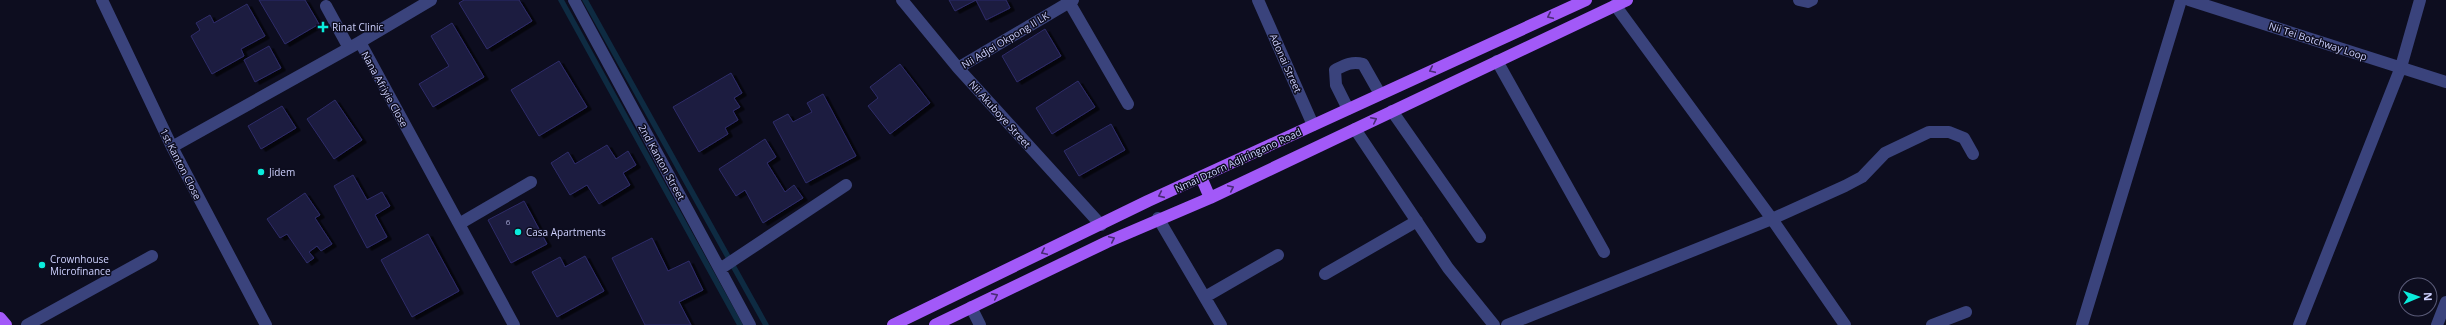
<svg xmlns="http://www.w3.org/2000/svg" width="2446" height="325" font-family="'Open Sans',sans-serif">
  <style>
    .lines { fill: none; stroke-linecap: round; stroke-linejoin: round }
    .stream { stroke: #0e2b42; stroke-width: 5.5 }
    .building { fill: #1b1a3f; stroke: #2f2d6a; filter: url(#shadow) }
    .minor { stroke: #3a437c; stroke-width: 12 }
    .major { stroke: #a259f8; stroke-width: 12 }
    .oneway { stroke: #492b76 }
    .poi-dot { fill: #0aecdc; stroke: #0d0d1f; stroke-width: 1.5 }
    .labels { text-anchor: middle; stroke-width: 3; stroke-linejoin: round; paint-order: stroke }
    .number-label { font-size: 8px; fill: #a0a2ce }
    .poi-label { font-size: 10px; fill: #cdd0fd; stroke: #0d0d1f; text-anchor: start }
    .street-label { font-size: 10px; fill: #cdd0fd; stroke: #0d0d1f }
  </style>
  <defs>
    <filter id="shadow"><feDropShadow dx="4.5" dy="2.5" stdDeviation="0" flood-color="#0009"/></filter>
  </defs>
  <rect width="100%" height="100%" fill="#0d0d1f"/>
  <g class="lines">
    <!-- stream -->
    <path class="stream" d="M561,0L740,325
      M585,0L766,325"/>
  </g>
  <!-- building -->
  <path class="building" d="M259,0H305L319,24L285,44Z
    M464,0H519L532,21L487,49L459,3Z
    M949,0H1006L1010,8L986,20L976,0L955,11Z
    M247,4L265,36L241,49L244,56L212,74L191,36L200,30L196,23L210,15L214,23Z
    M452,23L484,77L433,107L419,84L449,66L431,36Z
    M1045,29L1061,56L1017,82L1002,56Z
    M269,46L281,68L255,82L244,60Z
    M559,61L587,107L539,136L511,90Z
    M900,64L930,103L890,134L868,106L878,98L870,87Z
    M731,73L742,93L734,98L740,107L733,111L738,120L725,128L728,134L699,152L673,107Z
    M1078,81L1095,107L1052,134L1036,108Z
    M823,94L856,156L806,183L773,122L788,114L793,122L812,112L807,103Z
    M335,100L362,140L334,159L307,119Z
    M282,106L296,128L261,149L248,126Z
    M1111,124L1125,150L1079,176L1064,151Z
    M765,139L776,157L767,163L785,192L794,185L803,198L763,223L745,190L736,196L719,169Z
    M607,145L616,159L628,151L636,165L623,173L630,185L599,204L587,185L570,195L551,163L568,152L575,164Z
    M353,175L367,200L382,192L390,206L375,215L387,237L367,248L334,186Z
    M305,193L320,215L315,218L332,244L321,251L317,246L309,252L314,258L307,263L287,234L280,238L267,219Z
    M524,201L547,244L511,263L488,220Z
    M428,234L459,291L412,317L381,260Z
    M652,238L668,271L689,261L703,290L679,302L691,325H645L612,258Z
    M585,256L604,291L557,317L532,272L560,257L565,267Z"/>
  <g class="lines">
    <!-- minor -->
    <path class="minor" d="M102,0L172,147L266,325
      M574,0L750,325
      M902,0L958,68L1101,225
      M1258,0L1313,125
      M1799,0L1808,2L1812,0
      M2189,0L2446,82
      M1069,2L1128,104
      M1615,5L1772,219L1845,325
      M326,6L349,48
      M360,42L431,0
      M1497,61L1604,252
      M958,68L1073,0
      M1348,109L1336,85L1335,70C1345,65 1352,61 1363,64L1380,94
      M1392,111L1480,237
      M1355,129L1448,268L1494,325
      M172,147L360,42L514,325
      M1158,218L1221,325
      M459,224L531,182
      M720,269L846,185
      M1325,274L1417,221
      M1205,297L1278,255
      M971,307L980,325
      M27,325L152,256
      M1507,325L1772,219L1845,186L1862,177L1885,153L1929,132H1949L1964,138L1973,154
      M1932,325L1966,312
      M2082,325L2181,0
      M2299,325L2401,67L2420,0
      M2437,325L2446,302"/>
    <!-- major -->
    <path class="major" d="M1201,177L1210,198
      M0,318L6,325
      M893,325L1148,201L1586,0
      M935,325L1107,242L1210,198L1627,0"/>
  </g>
  <!-- one-way arrows -->
  <defs><path id="oneway-chevron" d="M-2-3.5L2.5 0L-2 3.5" fill="none" stroke-width="1.6" stroke-linecap="round" stroke-linejoin="round"/></defs>
  <g class="oneway">
    <use href="#oneway-chevron" transform="translate(1550 16) rotate(155)"/>
    <use href="#oneway-chevron" transform="translate(1432 70) rotate(155)"/>
    <use href="#oneway-chevron" transform="translate(1374 120) rotate(-26)"/>
    <use href="#oneway-chevron" transform="translate(1231 188) rotate(-25)"/>
    <use href="#oneway-chevron" transform="translate(1161 195) rotate(156)"/>
    <use href="#oneway-chevron" transform="translate(1112 239) rotate(-25)"/>
    <use href="#oneway-chevron" transform="translate(1044 252) rotate(155)"/>
    <use href="#oneway-chevron" transform="translate(995 296) rotate(-26)"/>
  </g>
  <!-- markers -->
  <g class="poi-dot">
    <path d="M321 21h4v4h4v4h-4v4h-4v-4h-4v-4h4z"/>
    <circle cx="261" cy="172" r="4"/>
    <circle cx="518" cy="232" r="4"/>
    <circle cx="42" cy="265" r="4"/>
  </g>
  <g class="labels">
    <!-- number labels -->
    <g class="number-label">
      <text x="508" y="225">6</text>
    </g>
    <!-- poi labels -->
    <g class="poi-label">
      <text x="332" y="31">Rinat Clinic</text>
      <text x="269" y="176">Jidem</text>
      <text x="526" y="236">Casa Apartments</text>
      <text x="50" y="263">Crownhouse<tspan x="50" dy="12">Microfinance</tspan></text>
    </g>
    <!-- street labels -->
    <g class="street-label">
      <text transform="translate(1005 40) rotate(-31)" y="4">Nii Adjei Okpong II LK</text>
      <text transform="translate(2318 41) rotate(18)" y="4">Nii Tei Botchway Loop</text>
      <text transform="translate(1286 63) rotate(66)" y="4">Adonai Street</text>
      <text transform="translate(385 89) rotate(61)" y="4">Nana Afriyie Close</text>
      <text transform="translate(1000 114) rotate(48)" y="4">Nii Akuboye Street</text>
      <text transform="translate(1238 160) rotate(-25)" y="4">Nmai Dzorn Adjiringano Road</text>
      <text transform="translate(662 162) rotate(61)" y="4">2nd Kanton Street</text>
      <text transform="translate(181 164) rotate(63)" y="4">1st Kanton Close</text>
    </g>
  </g>
  <!-- north arrow -->
  <g transform="translate(2418 297) rotate(88)"><circle r="19" fill="#0d0d1f" stroke="#5a5b78"/>
  <path d="M0-3L7 15L0 10L-7 15Z" fill="#0aecdc"/>
  <text y="-6" font-size="11" font-weight="bold" text-anchor="middle" fill="#cdd0fd">N</text>
  </g>
</svg>
